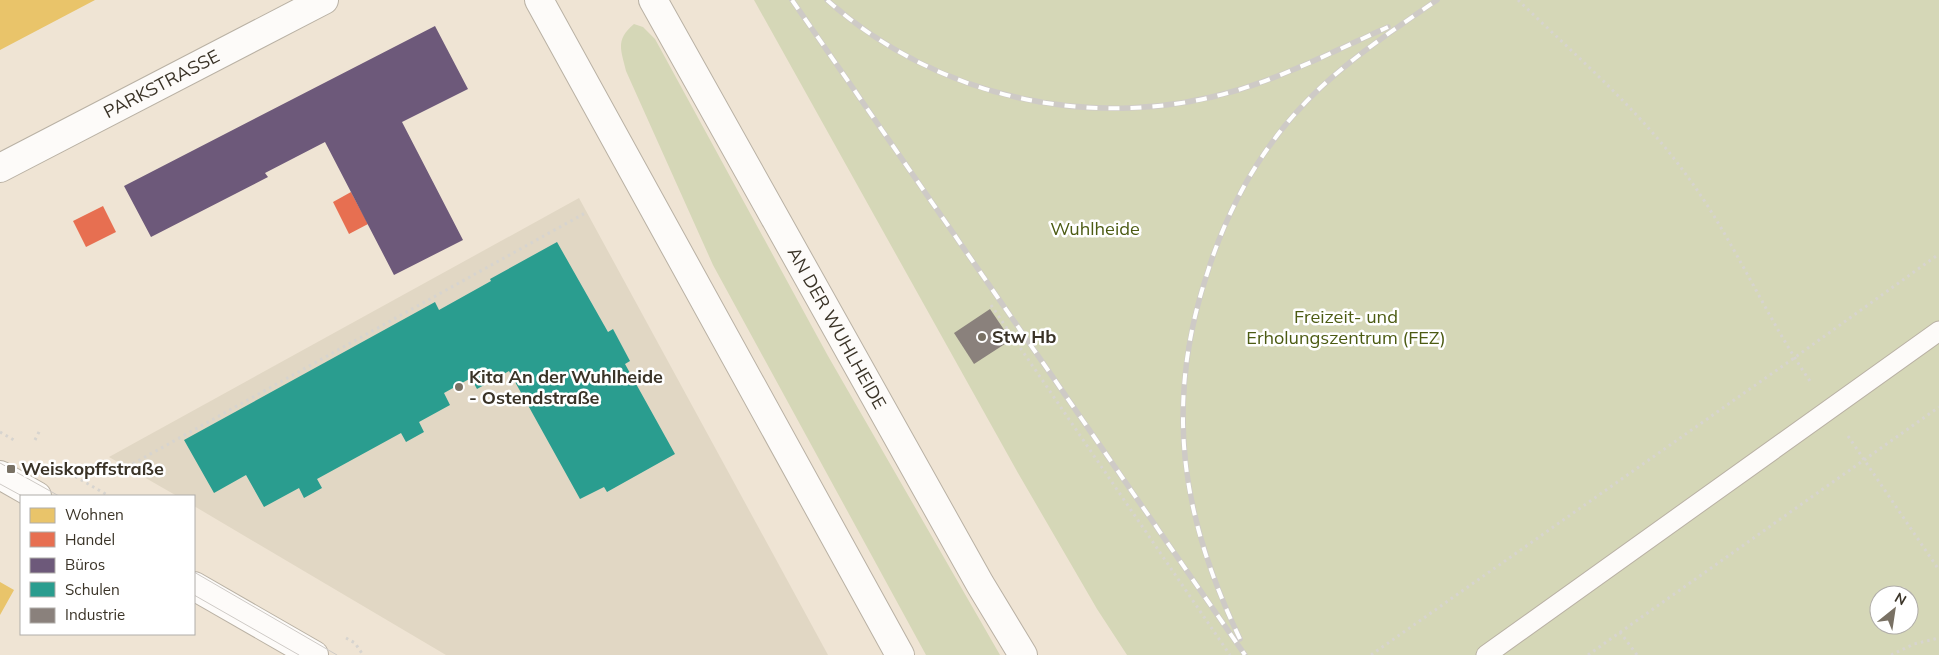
<svg xmlns="http://www.w3.org/2000/svg" width="1939" height="655" font-family="Mulish,sans-serif">
  <style>
    .education { fill: #e1d7c4 }
    .green { fill: #d5d7b7; fill-rule: evenodd }
    .homes { fill: #e9c46a }
    .shops { fill: #e76f51 }
    .offices { fill: #6d597a }
    .schools { fill: #2a9d8f }
    .industry { fill: #8a817c }
    .lines { fill: none; stroke-linecap: round; stroke-linejoin: round }
    .lane-casing { stroke: #b9b1a4; stroke-width: 21 }
    .street-casing { stroke: #b9b1a4; stroke-width: 30 }
    .secondary-casing { stroke: #b9b1a4; stroke-width: 30 }
    .path { stroke: #d7d4cf; stroke-width: 3; stroke-dasharray: 2.5 4; stroke-linecap: butt }
    .lane { stroke: #fdfbf9; stroke-width: 19 }
    .street { stroke: #fdfbf9; stroke-width: 28 }
    .secondary { stroke: #fdfbf9; stroke-width: 28 }
    .tram { stroke: #cecac6; stroke-width: 1 }
    .rail-casing { stroke: #cecac6; stroke-width: 5.5 }
    .rail { stroke: #fff; stroke-width: 4; stroke-dasharray: 11; stroke-linecap: butt }
    .poi-dot { fill: #797164; stroke: #fff; stroke-width: 2 }
    .labels { text-anchor: middle; stroke-width: 5; stroke-linejoin: round; paint-order: stroke }
    .street-label { font-size: 18px; fill: #3a3327; stroke: #fff }
    .park-label { font-size: 18px; fill: #4c5b13; stroke: #fff }
    .poi-label { font-size: 18px; font-weight: bold; fill: #3a3327; stroke: #fff; text-anchor: start }
  </style>
  <rect width="100%" height="100%" fill="#efe4d4"/>
  <!-- education -->
  <path class="education" d="M579,198L828,655H446L194,506V496H177L109,457Z"/>
  <!-- green -->
  <path class="green" d="M754,0H1939V655H1127L1097,609L1018,473ZM1879,595H1909V625H1879Z
    M634,24L643,27L655,39L828,356L1000,655H926L713,265L626,71C621,50 615,40 634,24Z"/>
  <!-- homes -->
  <path class="homes" d="M0,0H95L0,50Z
    M0,582L14,590L0,615Z"/>
  <!-- shops -->
  <path class="shops" d="M351,192L368,224L349,234L333,202Z
    M103,206L116,232L86,247L73,221Z"/>
  <!-- offices -->
  <path class="offices" d="M435,26L468,89L402,122L463,240L394,275L325,142L265,173L268,177L151,237L124,186Z"/>
  <!-- schools -->
  <path class="schools" d="M557,242L608,332L613,329L630,361L625,364L675,454L607,492L604,487L580,499L509,371L477,389L471,378L444,393L450,405L419,422L424,432L406,442L401,433L317,479L322,488L304,498L299,488L264,507L246,475L214,493L184,440L435,302L439,310L491,281L490,279Z"/>
  <!-- industry -->
  <path class="industry" d="M990,309L1011,340L974,364L954,333Z"/>
  <g class="lines">
    <defs>
      <path id="lane" d="M1486,655L1939,331"/>
      <g id="street">
        <path id="s1" d="M0,168L324,0"/>
      </g>
      <g id="secondary">
        <path d="M539,0L900,655"/>
        <path id="s2" d="M653,0L980,584L1023,655"/>
        <path d="M0,475L37,496"/>
        <path d="M194,586L314,655"/>
      </g>
    </defs>
    <!-- lane casing -->
    <use href="#lane" class="lane-casing"/>
    <!-- street casing -->
    <use href="#street" class="street-casing"/>
    <!-- secondary casing -->
    <use href="#secondary" class="secondary-casing"/>
    <!-- path -->
    <path class="path" d="M1518,0C1574,54 1635,106 1682,169C1733,236 1764,315 1812,384
      M991,305L1230,655
      M0,432L14,440
      M1848,436L1939,570
      M35,440L40,430
      M127,467L587,212
      M64,470L109,496
      M1620,632L1637,655
      M346,638L355,643L363,655
      M1371,655L1794,358L1939,254
      M1588,655L1939,407
      M1891,655L1914,644L1939,638"/>
    <!-- lane -->
    <use href="#lane" class="lane"/>
    <!-- street -->
    <use href="#street" class="street"/>
    <!-- secondary -->
    <use href="#secondary" class="secondary"/>
    <!-- tram -->
    <path class="tram" d="M0,463L59,496
      M0,484L22,496
      M194,572L337,655
      M194,595L299,655"/>
    <defs>
      <path id="rail" d="M792,0L1245,655
        M827,0C938,99 1096,133 1238,90C1290,74 1339,49 1388,27
        M1240,639C1181,516 1164,405 1207,274C1225,216 1253,162 1293,116C1334,69 1386,35 1437,0"/>
    </defs>
    <!-- rail casing -->
    <use href="#rail" class="rail-casing"/>
    <!-- rail -->
    <use href="#rail" class="rail"/>
  </g>
  <!-- markers -->
  <g class="poi-dot">
    <circle cx="982" cy="337" r="5"/>
    <circle cx="459" cy="387" r="5"/>
    <rect x="6" y="464" width="10" height="10" rx="2.5"/>
  </g>
  <g class="labels">
    <!-- street labels -->
    <g class="street-label">
      <text dy="6" stroke="none"><textPath href="#s1" startOffset="182">PARKSTRASSE</textPath></text>
      <text dy="6" stroke="none"><textPath href="#s2" startOffset="376">AN DER WUHLHEIDE</textPath></text>
    </g>
    <!-- park labels -->
    <g class="park-label">
      <text x="1095" y="235">Wuhlheide</text>
      <text x="1346" y="323">Freizeit- und<tspan x="1346" dy="21">Erholungszentrum (FEZ)</tspan></text>
    </g>
    <!-- poi labels -->
    <g class="poi-label">
      <text x="992" y="343">Stw Hb</text>
      <text x="469" y="383">Kita An der Wuhlheide<tspan x="469" dy="21">- Ostendstraße</tspan></text>
      <text x="21" y="475">Weiskopffstraße</text>
    </g>
  </g>
  <!-- legend -->
  <rect x="20" y="495" width="175" height="140" fill="#ffffff" stroke="#b0ada9"/>
  <rect x="30" y="508" width="25" height="15" fill="#e9c46a" stroke="#b0ada9"/>
  <text x="65" y="520" font-size="15" fill="#3a3327">Wohnen</text>
  <rect x="30" y="532" width="25" height="15" fill="#e76f51" stroke="#b0ada9"/>
  <text x="65" y="545" font-size="15" fill="#3a3327">Handel</text>
  <rect x="30" y="558" width="25" height="15" fill="#6d597a" stroke="#b0ada9"/>
  <text x="65" y="570" font-size="15" fill="#3a3327">Büros</text>
  <rect x="30" y="582" width="25" height="15" fill="#2a9d8f" stroke="#b0ada9"/>
  <text x="65" y="595" font-size="15" fill="#3a3327">Schulen</text>
  <rect x="30" y="608" width="25" height="15" fill="#8a817c" stroke="#b0ada9"/>
  <text x="65" y="620" font-size="15" fill="#3a3327">Industrie</text>
  <!-- north arrow -->
  <g transform="translate(1894 610) rotate(30)"><circle r="24" fill="#ffffff" stroke="#b0ada9"/>
  <path d="M0-4L9 19L0 12L-9 19Z" fill="#797164"/>
  <text y="-8" font-size="14" font-weight="bold" text-anchor="middle" fill="#3a3327">N</text>
  </g>
</svg>
